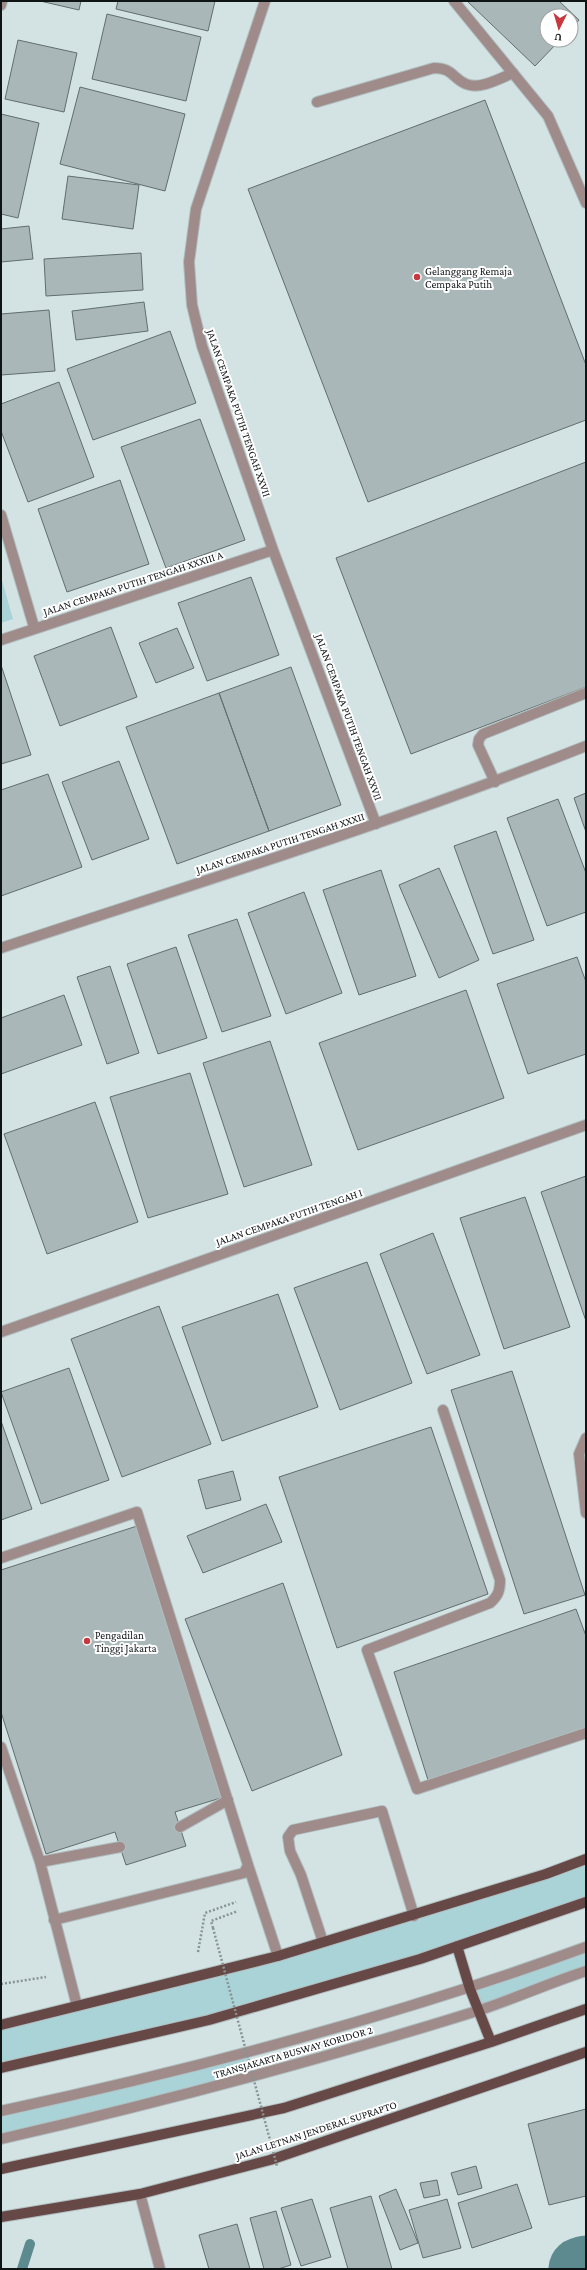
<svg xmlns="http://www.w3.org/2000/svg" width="587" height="2270" font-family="'Crimson Pro',serif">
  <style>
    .green { fill: #aad3d8 }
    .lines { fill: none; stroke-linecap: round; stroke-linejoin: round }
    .stream { stroke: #5d8a8f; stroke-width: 10 }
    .river { stroke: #5d8a8f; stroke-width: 63 }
    .building { fill: #a9b7b9; stroke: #616e70 }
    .service-casing { stroke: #b0bdbe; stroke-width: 12 }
    .minor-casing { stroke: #b0bdbe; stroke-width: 12 }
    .tertiary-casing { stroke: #b0bdbe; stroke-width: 12 }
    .primary-casing { stroke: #b0bdbe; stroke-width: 12 }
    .path { stroke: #889394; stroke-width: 2.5; stroke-dasharray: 2 2; stroke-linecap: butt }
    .service { stroke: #9e8b8a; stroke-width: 10 }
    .minor { stroke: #9e8b8a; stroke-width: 10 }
    .tertiary { stroke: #9e8b8a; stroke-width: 10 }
    .primary { stroke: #664846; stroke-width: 10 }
    .path-bridge { stroke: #889394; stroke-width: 2.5; stroke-dasharray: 2 2; stroke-linecap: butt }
    .poi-dot { fill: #c8383f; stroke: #fff; stroke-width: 1.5 }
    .labels { text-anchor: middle; stroke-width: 4; stroke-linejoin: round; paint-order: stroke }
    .poi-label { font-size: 11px; fill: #0f1415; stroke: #fff; text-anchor: start }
    .street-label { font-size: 11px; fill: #0f1415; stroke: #fff }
  </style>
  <rect width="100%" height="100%" fill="#d3e2e3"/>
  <!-- green -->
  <path class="green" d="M1,577L13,619L1,623Z
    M586,1857V1901L238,2011L1,2068V2025L225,1970Z
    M586,1946V1972L478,2010L470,1989Z
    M247,2052L256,2076L1,2136V2108Z"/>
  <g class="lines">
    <!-- stream -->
    <path class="stream" d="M22,2269L30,2244"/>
    <!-- river -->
    <path class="river" d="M580,2269L586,2267"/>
  </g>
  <!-- building -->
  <path class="building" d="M40,1H81L79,10Z
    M118,1H215L208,31L116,9Z
    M467,1H559L579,20L571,29V16H547V40H560L535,66Z
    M107,14L201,37L186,101L92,79Z
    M18,40L77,53L64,112L5,99Z
    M80,87L185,114L165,191L60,164Z
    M485,100L586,365V420L368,502L248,189Z
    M1,114L39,123L18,218L1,214Z
    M68,176L139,185L133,229L62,219Z
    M29,226L33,259L1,262V229Z
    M141,253L143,290L46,296L44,259Z
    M144,302L148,331L76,340L72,311Z
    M49,310L55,371L1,375V314Z
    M170,331L196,403L93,440L67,369Z
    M59,382L94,477L28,502L1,431V404Z
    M200,419L245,540L166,568L121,447Z
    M586,462V687L411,754L336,558Z
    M120,480L149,564L67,592L38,509Z
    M251,577L279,655L207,681L178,603Z
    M111,627L137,697L60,726L34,656Z
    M177,628L194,668L156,683L139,643Z
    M1,665L31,755L1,764Z
    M291,667L341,805L269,831L219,693Z
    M219,693L269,831L177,864L126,727Z
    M119,761L149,839L92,860L62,782Z
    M48,774L82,867L1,896V790Z
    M586,793V832L574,798Z
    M558,799L586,873V912L547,926L507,818Z
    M496,831L534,940L493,954L454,846Z
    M439,868L479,960L439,978L399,885Z
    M381,870L416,976L359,995L323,890Z
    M304,892L342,993L286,1014L248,913Z
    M237,919L271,1016L222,1032L188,935Z
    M176,947L207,1038L158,1054L127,964Z
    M577,957L586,982V1054L528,1074L497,984Z
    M110,966L139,1053L107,1064L77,977Z
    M466,990L504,1098L358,1150L319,1043Z
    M64,995L82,1045L1,1074V1018Z
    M270,1041L312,1165L244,1187L203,1063Z
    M190,1073L228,1194L148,1218L110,1097Z
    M95,1102L138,1222L47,1254L4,1134Z
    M586,1176V1321L541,1192Z
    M525,1197L570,1327L504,1349L460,1218Z
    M433,1233L480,1355L427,1374L380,1254Z
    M367,1262L412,1383L340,1410L294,1288Z
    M278,1294L318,1407L222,1441L182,1327Z
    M159,1306L211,1444L122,1477L71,1339Z
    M69,1368L109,1480L41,1504L1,1392Z
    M512,1371L585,1595L524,1614L451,1390Z
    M1,1421L32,1509L1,1520Z
    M431,1427L488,1594L337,1648L279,1477Z
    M233,1471L241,1500L206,1509L198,1480Z
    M266,1504L282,1542L203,1573L187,1536Z
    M137,1526L224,1797L175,1812L186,1846L126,1865L115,1832L46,1854L1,1712V1570Z
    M283,1583L342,1755L252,1791L185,1619Z
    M576,1609L586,1636V1728L428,1780L394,1672Z
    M586,2109V2196L549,2205L528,2124Z
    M476,2166L482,2188L458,2195L451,2173Z
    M437,2180L440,2195L424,2198L420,2183Z
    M517,2184L532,2228L472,2248L458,2203Z
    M396,2189L418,2243L400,2250L379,2196Z
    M371,2196L392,2269H348L330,2208Z
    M312,2199L331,2257L301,2266L281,2208Z
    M447,2199L461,2248L423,2258L409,2210Z
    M276,2211L291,2265L278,2269H264L250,2218Z
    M237,2224L250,2269H209L199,2235Z"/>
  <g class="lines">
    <defs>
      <path id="service" d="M317,102L434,68C453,68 452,78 466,84C480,90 501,78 513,73
        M495,782L478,745L479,739L483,734L586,693
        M443,1410L500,1580C500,1591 498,1596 490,1603L367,1650L417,1789L586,1733
        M586,1438L579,1454L586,1513
        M1,1558L137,1512L248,1865L244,1873L54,1920
        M1,1747L40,1862L77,2006
        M180,1827L228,1800
        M40,1862L120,1847
        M248,1865L278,1956
        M323,1942L301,1875L290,1851L288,1837L293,1830L382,1811L414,1916
        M1,2111C200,2068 395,2017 586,1947
        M1,2139C161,2102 320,2060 477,2011C514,1999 549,1983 586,1971"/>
      <path id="minor" d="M265,1L196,209L189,262L192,305L202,346L273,550L376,824
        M454,1L548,116L586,203
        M1,5L2,1
        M1,515L34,627
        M1,640L273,550
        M1,948C197,883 394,822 586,746"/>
      <path id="tertiary" d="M1,1332L586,1125
        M140,2194L160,2269"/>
      <path id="primary" d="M457,1946L470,1989L491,2042
        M1,2025L278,1956L546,1874L586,1859
        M1,2068L209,2020L420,1959L586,1902
        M1,2169L284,2108L491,2042L586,2009
        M1,2217L140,2194L270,2160L586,2052"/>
    </defs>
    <!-- service casing -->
    <use href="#service" class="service-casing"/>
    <!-- minor casing -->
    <use href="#minor" class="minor-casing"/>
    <!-- tertiary casing -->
    <use href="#tertiary" class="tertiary-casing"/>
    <!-- primary casing -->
    <use href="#primary" class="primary-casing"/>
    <!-- path -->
    <path class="path" d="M213,1928L211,1921L238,1911
      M198,1952L205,1913L236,1902
      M1,1984L46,1977"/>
    <!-- service -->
    <use href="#service" class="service"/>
    <!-- minor -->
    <use href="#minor" class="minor"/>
    <!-- tertiary -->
    <use href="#tertiary" class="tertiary"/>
    <!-- primary -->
    <use href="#primary" class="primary"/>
    <!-- path-bridge -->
    <path class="path-bridge" d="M213,1928L277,2166"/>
  </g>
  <!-- markers -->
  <g class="poi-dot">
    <circle cx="417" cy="277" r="4"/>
    <circle cx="87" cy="1641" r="4"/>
  </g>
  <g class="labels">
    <!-- poi labels -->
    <g class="poi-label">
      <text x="425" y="275">Gelanggang Remaja<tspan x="425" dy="13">Cempaka Putih</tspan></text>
      <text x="95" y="1639">Pengadilan<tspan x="95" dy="13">Tinggi Jakarta</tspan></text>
    </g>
    <!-- street labels -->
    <g class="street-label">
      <text transform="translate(239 413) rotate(71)" y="4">JALAN CEMPAKA PUTIH TENGAH XXVII</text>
      <text transform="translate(133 583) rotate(-18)" y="4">JALAN CEMPAKA PUTIH TENGAH XXXIII A</text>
      <text transform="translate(349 717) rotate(70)" y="4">JALAN CEMPAKA PUTIH TENGAH XXVII</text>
      <text transform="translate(280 843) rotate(-18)" y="4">JALAN CEMPAKA PUTIH TENGAH XXXII</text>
      <text transform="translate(289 1217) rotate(-19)" y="4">JALAN CEMPAKA PUTIH TENGAH I</text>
      <text transform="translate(293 2052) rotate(-16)" y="4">TRANSJAKARTA BUSWAY KORIDOR 2</text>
      <text transform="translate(316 2130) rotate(-18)" y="4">JALAN LETNAN JENDERAL SUPRAPTO</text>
    </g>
  </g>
  <!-- border -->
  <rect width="587" height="2270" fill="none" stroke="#0f1415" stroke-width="4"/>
  <!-- north arrow -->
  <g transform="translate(559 28) rotate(185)"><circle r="19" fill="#ffffff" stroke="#9fa1a1"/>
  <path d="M0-3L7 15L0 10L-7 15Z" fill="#c8383f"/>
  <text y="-6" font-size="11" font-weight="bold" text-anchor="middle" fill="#0f1415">U</text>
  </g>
</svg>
